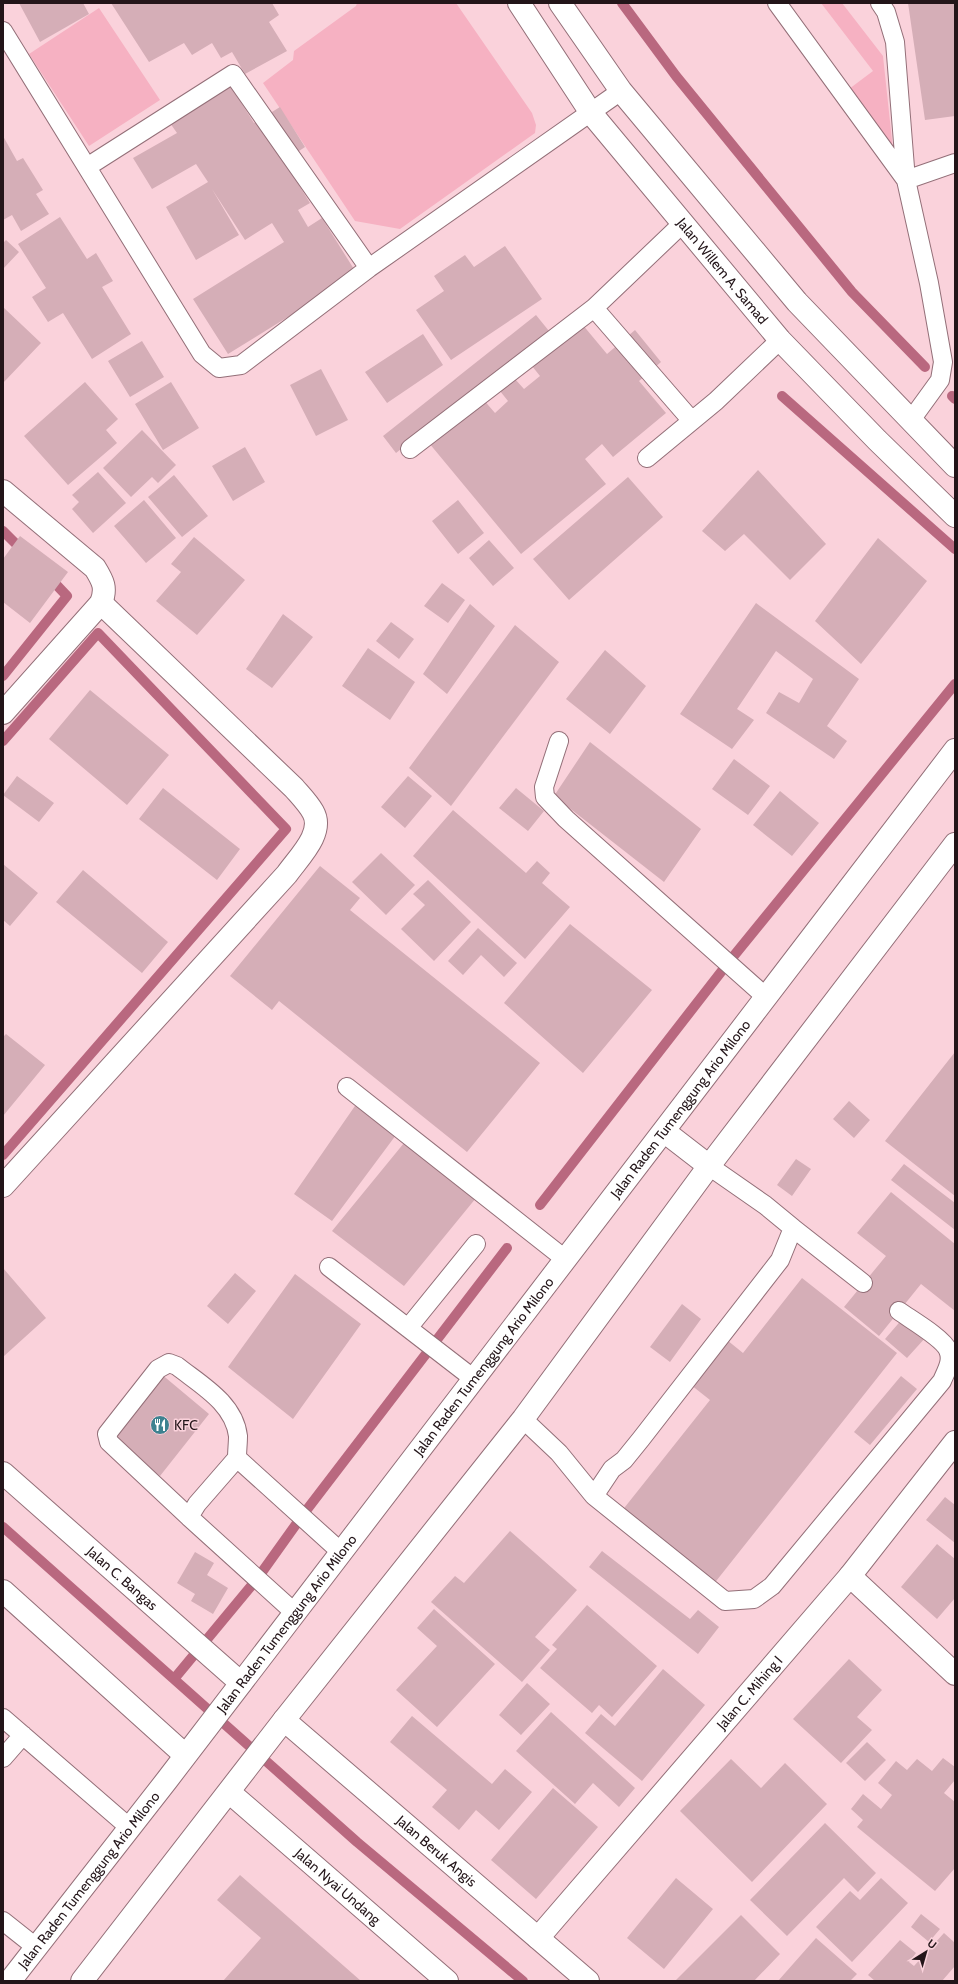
<svg xmlns="http://www.w3.org/2000/svg" width="958" height="1984" font-family="Cabin,sans-serif">
  <style>
    .green { fill: #f6b1c2 }
    .lines { fill: none; stroke-linecap: round; stroke-linejoin: round }
    .stream { stroke: #b9687f; stroke-width: 10 }
    .building { fill: #d5aeb7 }
    .lane-casing { stroke: #936f78; stroke-width: 20 }
    .street-casing { stroke: #936f78; stroke-width: 24 }
    .secondary-casing { stroke: #936f78; stroke-width: 24 }
    .highway-casing { stroke: #936f78; stroke-width: 24 }
    .lane { stroke: #fff; stroke-width: 18 }
    .street { stroke: #fff; stroke-width: 22 }
    .secondary { stroke: #fff; stroke-width: 22 }
    .highway { stroke: #fff; stroke-width: 22 }
    .labels { text-anchor: middle; stroke-width: 3; stroke-linejoin: round; paint-order: stroke }
    .street-label { font-size: 14px; fill: #231519; stroke: #fad2db }
    .poi-label { font-size: 14px; fill: #231519; stroke: #fad2db; text-anchor: start }
  </style>
  <rect width="100%" height="100%" fill="#fad2db"/>
  <!-- green -->
  <path class="green" d="M357,3H456L532,113L536,125L535,133L400,229L355,221L263,83L293,60L294,51L356,6Z
    M821,3H842L883,56L894,159L849,89L873,71Z
    M99,8L160,100L89,146L29,54Z"/>
  <g class="lines">
    <!-- stream -->
    <path class="stream" d="M622,3L676,76L852,292L925,367
      M782,396L955,549
      M952,396L955,399
      M3,531L24,552
      M3,676L67,596L48,576
      M3,741L98,633L286,829L3,1155
      M540,1205L728,963L955,684
      M3,1527L357,1842L523,1981
      M174,1679L257,1579L302,1516L507,1248"/>
  </g>
  <!-- building -->
  <path class="building" d="M19,3H83L89,14L40,42Z
    M111,3H272L279,15L269,22L287,51L245,74L232,52L221,58L212,43L192,55L184,43L149,62Z
    M908,3H955V116L925,120Z
    M230,85L254,123L280,107L305,147L284,161L310,203L298,210L308,227L322,218L357,274L228,354L193,299L284,242L272,223L245,240L212,189L239,235L196,260L166,207L208,182L196,164L152,189L133,158L177,133L170,123Z
    M3,136L17,161L23,158L43,190L36,194L49,214L21,231L12,215L3,220Z
    M60,217L87,259L96,253L113,281L102,287L131,334L92,359L63,313L48,322L32,297L46,288L18,244Z
    M6,240L19,252L3,269V243Z
    M505,246L542,299L451,360L416,310L444,291L434,276L465,255L474,267Z
    M3,307L41,343L3,383Z
    M536,315L549,331L396,453L383,436Z
    M582,324L607,354L635,330L661,362L639,381L666,413L613,457L602,444L585,459L606,484L521,554L429,443L482,398L495,413L508,401L500,391L515,379L524,389L540,376L532,366Z
    M423,334L443,365L387,403L365,372Z
    M142,341L164,377L130,397L108,361Z
    M321,369L348,420L316,436L290,385Z
    M85,382L118,419L106,430L117,443L68,485L24,436Z
    M171,382L199,428L163,450L135,404Z
    M142,430L176,465L158,483L152,477L131,497L103,468Z
    M245,447L265,482L233,501L212,466Z
    M758,470L826,544L790,580L744,534L725,551L702,531Z
    M98,472L126,503L93,533L72,509L79,502L72,495Z
    M174,475L208,516L182,537L148,497Z
    M628,477L663,517L569,600L533,559Z
    M144,500L176,538L146,563L114,526Z
    M458,500L484,533L458,554L432,521Z
    M20,536L68,572L30,623L3,602V559Z
    M194,537L245,580L197,635L156,601L181,572L171,564Z
    M878,538L927,581L861,664L815,621Z
    M489,540L514,568L493,586L469,558Z
    M442,583L465,600L448,623L424,606Z
    M756,603L859,679L827,726L847,741L834,759L766,713L779,692L799,703L813,679L776,651L737,709L754,720L732,749L680,714Z
    M470,604L495,626L447,694L423,674Z
    M283,614L313,637L272,688L246,669Z
    M391,622L414,639L399,659L376,641Z
    M515,625L559,662L451,806L409,768Z
    M368,648L415,682L390,720L342,686Z
    M605,650L646,686L610,734L566,699Z
    M90,690L169,755L127,805L49,739Z
    M590,742L701,829L664,882L554,796Z
    M734,759L770,786L748,815L712,789Z
    M17,776L54,803L39,822L3,795Z
    M408,776L432,796L405,828L381,807Z
    M163,788L240,849L217,880L139,819Z
    M516,788L544,811L528,831L499,808Z
    M780,791L819,823L792,856L753,825Z
    M453,810L526,873L537,861L550,873L542,883L570,907L525,959L413,856Z
    M381,853L415,885L386,915L352,882Z
    M3,864L38,893L10,926L3,920Z
    M320,866L360,898L350,910L540,1063L467,1152L279,1001L272,1010L230,976Z
    M83,870L168,942L142,973L56,902Z
    M428,880L471,922L434,961L401,929L425,905L413,894Z
    M570,924L652,990L583,1073L504,1003Z
    M478,928L517,963L504,977L481,955L463,975L448,961Z
    M6,1034L45,1065L3,1116V1037Z
    M955,1052V1196L885,1141Z
    M849,1101L870,1120L854,1138L833,1119Z
    M357,1103L396,1135L332,1221L294,1194Z
    M404,1143L476,1198L404,1286L332,1231Z
    M796,1159L811,1169L792,1196L777,1185Z
    M904,1164L955,1203V1230L891,1180Z
    M891,1192L955,1244V1311L921,1284L879,1336L844,1307L886,1256L857,1233Z
    M3,1268L46,1318L3,1357Z
    M235,1273L256,1291L228,1324L207,1306Z
    M295,1274L361,1324L293,1419L228,1367Z
    M802,1278L897,1353L713,1585L621,1512L710,1400L686,1381L722,1336L743,1353Z
    M682,1304L701,1319L670,1362L650,1347Z
    M904,1317L926,1337L907,1358L885,1339Z
    M160,1373L209,1414L160,1476L111,1437Z
    M901,1376L917,1389L870,1445L854,1432Z
    M945,1497L955,1505V1543L926,1520Z
    M510,1531L577,1590L535,1637L550,1650L522,1682L431,1602L455,1576L464,1583Z
    M937,1544L955,1559V1598L937,1619L901,1587Z
    M602,1551L690,1619L698,1610L719,1627L698,1654L589,1567Z
    M195,1552L214,1563L207,1575L228,1588L213,1614L191,1601L195,1594L177,1583Z
    M587,1605L657,1666L612,1717L599,1705L592,1713L540,1668L557,1649L552,1645Z
    M434,1609L495,1664L437,1727L396,1690L437,1646L417,1628Z
    M849,1659L882,1690L857,1717L872,1730L841,1763L793,1719Z
    M663,1669L705,1705L642,1781L585,1733L601,1714L615,1726Z
    M527,1683L550,1704L521,1735L499,1715Z
    M551,1712L635,1788L619,1807L593,1783L575,1804L516,1751Z
    M412,1716L492,1784L505,1769L532,1792L499,1830L476,1810L459,1830L432,1807L447,1790L390,1742Z
    M867,1742L886,1760L865,1781L846,1763Z
    M943,1758L955,1767V1780L944,1793L955,1802V1868L935,1891L857,1827L863,1820L851,1809L863,1794L881,1809L892,1795L878,1783L896,1761L907,1770L917,1759L932,1771Z
    M731,1759L761,1788L785,1763L827,1804L752,1882L680,1811Z
    M553,1788L598,1827L536,1899L491,1860Z
    M825,1823L876,1873L858,1892L844,1878L787,1936L750,1900Z
    M240,1875L361,1981H223L261,1938L217,1900Z
    M676,1878L713,1909L664,1969L627,1938Z
    M881,1878L908,1903L852,1962L816,1927L850,1891L860,1900Z
    M921,1914L940,1929L929,1942L911,1927Z
    M741,1915L780,1954L754,1981H675Z
    M944,1933L955,1943V1966L942,1981H875L868,1975L900,1940L916,1953L909,1962L914,1966Z
    M816,1938L857,1974L850,1981H778Z"/>
  <g class="lines">
    <defs>
      <path id="lane" d="M777,3L906,180L929,283L943,362L940,380L911,420
        M880,3L886,12L895,42L906,180L955,163
        M3,31L202,354L219,368L241,365L369,268L621,91
        M87,167L233,74L369,268
        M594,308L692,421
        M410,449L594,308L682,224
        M647,458L716,401L780,340
        M559,741L544,787L545,797L566,819L766,997
        M347,1087L565,1259
        M793,1228L863,1283
        M329,1267L474,1379
        M408,1328L476,1244
        M523,1419L559,1453L594,1496L612,1469L624,1460L641,1439L780,1260L793,1228L765,1205L709,1166
        M594,1496L725,1601L754,1599L772,1586L942,1381C946,1371 953,1361 948,1350C943,1338 910,1319 899,1311
        M189,1517L109,1442L107,1434L158,1369L169,1363L177,1366C201,1385 234,1403 238,1436C238,1443 237,1451 237,1458
        M295,1613L189,1517L197,1504L237,1458L341,1552
        M3,1718L130,1828
        M3,1758L23,1735
        M3,1921L37,1948"/>
      <g id="street">
        <path d="M3,491L95,568C103,581 107,588 101,603L3,713"/>
        <path d="M3,1186L287,874C298,858 325,833 313,812C308,803 300,795 294,788L101,603"/>
        <path d="M850,1576L955,1674"/>
        <path id="s1" d="M538,1938L850,1576L955,1442"/>
      </g>
      <g id="secondary">
        <path id="s2" d="M519,3L591,113L780,340L877,440L955,516"/>
        <path d="M560,3L621,91L797,302L955,466"/>
        <path id="s3" d="M3,1473L241,1683"/>
        <path d="M3,1591L185,1755"/>
        <path id="s4" d="M284,1720L588,1981"/>
        <path id="s5" d="M229,1792L447,1981"/>
      </g>
      <g id="highway">
        <path d="M665,1132L709,1166"/>
        <path id="s6" d="M10,1981L167,1780L955,750"/>
        <path d="M82,1981L284,1720L523,1419L709,1166L955,844"/>
      </g>
    </defs>
    <!-- lane casing -->
    <use href="#lane" class="lane-casing"/>
    <!-- street casing -->
    <use href="#street" class="street-casing"/>
    <!-- secondary casing -->
    <use href="#secondary" class="secondary-casing"/>
    <!-- highway casing -->
    <use href="#highway" class="highway-casing"/>
    <!-- lane -->
    <use href="#lane" class="lane"/>
    <!-- street -->
    <use href="#street" class="street"/>
    <!-- secondary -->
    <use href="#secondary" class="secondary"/>
    <!-- highway -->
    <use href="#highway" class="highway"/>
  </g>
  <!-- icons -->
  <defs>
    <symbol id="restaurant-disc" viewBox="-11 -11 22 22"><circle r="9.5" fill="#3d8290" stroke="#fad2db"/><path d="M-5-6h1v4h1v-4h1v4h1v-4h1v5L-1.5 .5V6h-2V.5L-5-1ZM5-6V6H3V1.5H1.5Q1.5-4 5-6Z" fill="#fff"/></symbol>
  </defs>
  <g fill-rule="evenodd">
    <use href="#restaurant-disc" x="149" y="1414" width="22" height="22"/>
  </g>
  <g class="labels">
    <!-- street labels -->
    <g class="street-label">
      <text dy="5" stroke="none"><textPath href="#s2" startOffset="337">Jalan Willem A. Samad</textPath></text>
      <text dy="5" stroke="none"><textPath href="#s6" startOffset="1100">Jalan Raden Tumenggung Ario Milono</textPath></text>
      <text dy="5" stroke="none"><textPath href="#s6" startOffset="776">Jalan Raden Tumenggung Ario Milono</textPath></text>
      <text dy="5" stroke="none"><textPath href="#s3" startOffset="159">Jalan C. Bangas</textPath></text>
      <text dy="5" stroke="none"><textPath href="#s6" startOffset="452">Jalan Raden Tumenggung Ario Milono</textPath></text>
      <text dy="5" stroke="none"><textPath href="#s1" startOffset="324">Jalan C. Mihing I</textPath></text>
      <text dy="5" stroke="none"><textPath href="#s4" startOffset="201">Jalan Beruk Angis</textPath></text>
      <text dy="5" stroke="none"><textPath href="#s6" startOffset="128">Jalan Raden Tumenggung Ario Milono</textPath></text>
      <text dy="5" stroke="none"><textPath href="#s5" startOffset="144">Jalan Nyai Undang</textPath></text>
    </g>
    <!-- poi labels -->
    <g class="poi-label">
      <text x="174" y="1430">KFC</text>
    </g>
  </g>
  <!-- border -->
  <rect width="958" height="1984" fill="none" stroke="#231519" stroke-width="8"/>
  <!-- north arrow -->
  <g transform="translate(926 1952) rotate(37)" stroke="#fad2db" stroke-width="3" paint-order="stroke">
  <path d="M0-3L7 15L0 10L-7 15Z" fill="#231519"/>
  <text y="-6" font-size="11" font-weight="bold" text-anchor="middle" fill="#231519">U</text>
  </g>
</svg>
